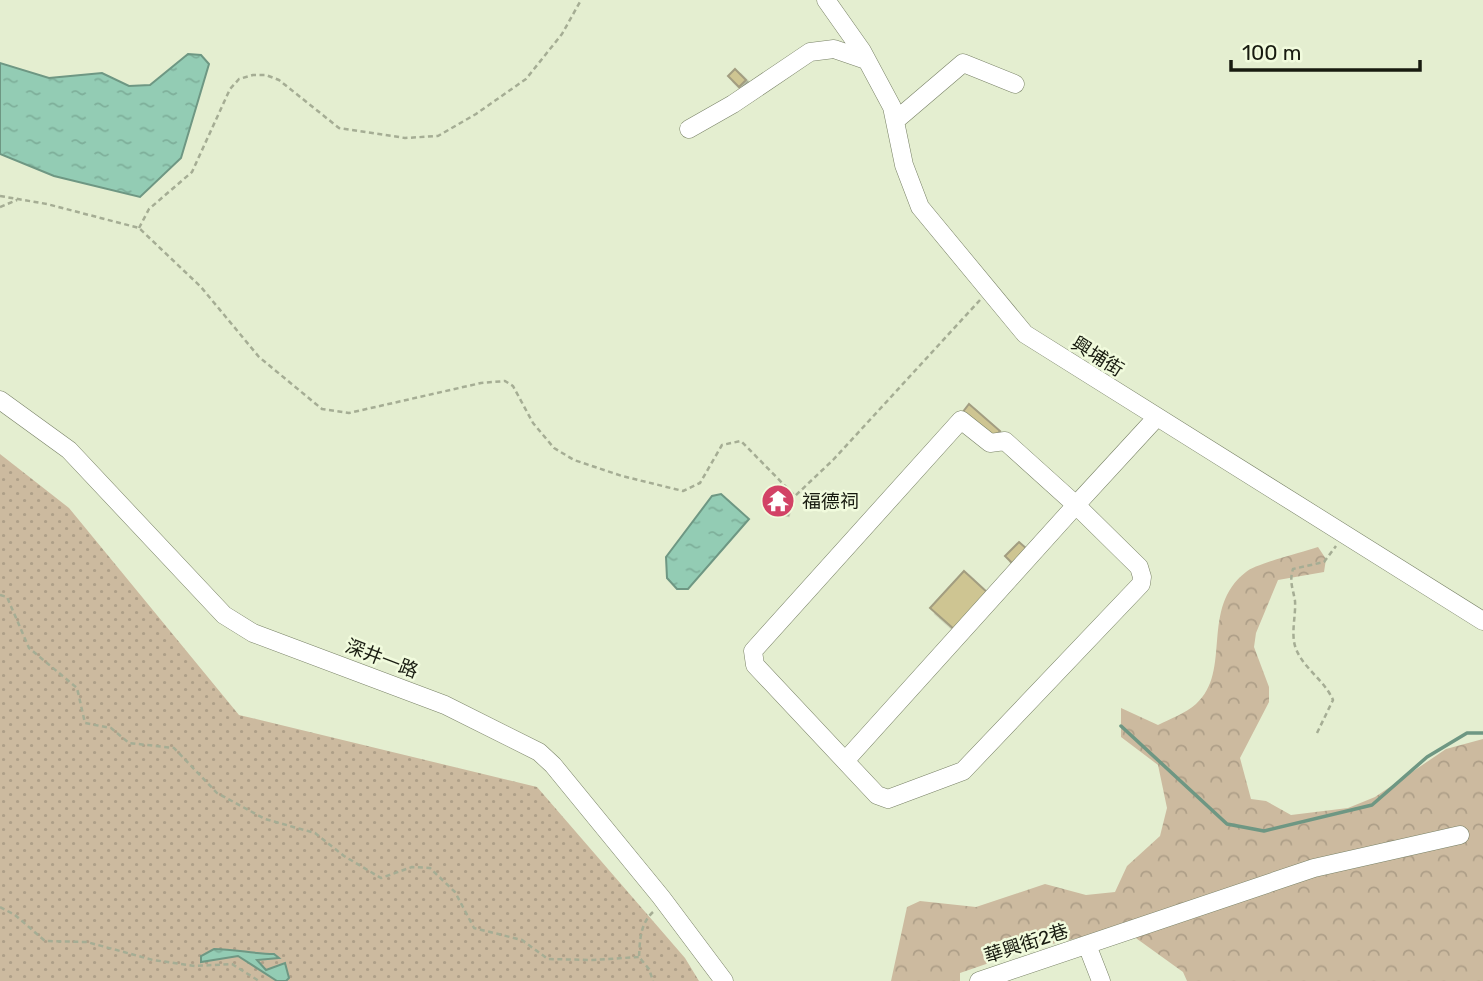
<svg xmlns="http://www.w3.org/2000/svg" width="1483" height="981" font-family="Rubik,'Noto Sans TC',sans-serif">
  <style>
    .grass { fill: url(#grass-dots) }
    .forest { fill: url(#forest-crowns) }
    .water { fill: url(#water-ripples); stroke: #6e9783; stroke-width: 2 }
    .lines { fill: none; stroke-linecap: round; stroke-linejoin: round }
    .stream { stroke: #6e9783; stroke-width: 3.5 }
    .building { fill: #cec592; stroke: #a29d80; stroke-width: 2; filter: url(#shadow) }
    .minor-casing { stroke: #788166; stroke-width: 19 }
    .path { stroke: #a5ad94; stroke-width: 2.5; stroke-dasharray: 5 3.5; stroke-linecap: butt }
    .minor { stroke: #fff; stroke-width: 18 }
    .labels { text-anchor: middle; stroke-width: 5; stroke-linejoin: round; paint-order: stroke }
    .street-label { font-size: 19px; fill: #181b10; stroke: #f1fbdd }
    .poi-label { font-size: 19px; fill: #181b10; stroke: #f1fbdd; text-anchor: start }
  </style>
  <defs>
    <pattern id="grass-dots" width="8" height="8" patternUnits="userSpaceOnUse" patternTransform="scale(1.75)"><rect width="8" height="8" fill="#ccba9f"/><path d="M2 2h.1M6 6h.1" fill="none" stroke="#ae9f88" stroke-width="1.8" stroke-linecap="round"/></pattern>
    <pattern id="forest-crowns" width="20" height="18" patternUnits="userSpaceOnUse" patternTransform="scale(1.75)"><rect width="20" height="18" fill="#ccba9f"/><path d="M2 6a3 3 0 1 1 6 0M12 15a3 3 0 1 1 6 0" fill="none" stroke="#ae9f88"/></pattern>
    <pattern id="water-ripples" width="26" height="14" patternUnits="userSpaceOnUse" patternTransform="scale(1.75)"><rect width="26" height="14" fill="#93ccb4"/><path d="M2 4q2-2 4 0t4 0M15 11q2-2 4 0t4 0" fill="none" stroke="#7eaf9a"/></pattern>
    <filter id="shadow"><feDropShadow dx="5.5" dy="5.5" stdDeviation="0" flood-color="#0004"/></filter>
  </defs>
  <rect width="100%" height="100%" fill="#e4eed0"/>
  <!-- grass -->
  <path class="grass" d="M0,454L69,508L239,715L537,787L685,958L699,981H0Z"/>
  <!-- forest -->
  <path class="forest" d="M1318,547L1326,559L1324,572L1278,580L1256,633L1254,647L1269,687V702L1240,758L1251,799L1266,801L1291,815L1348,808L1375,797L1446,749L1483,739V981H1187L1183,972L1133,936L1104,932L1030,949L960,973V981H891L907,907L920,901L976,907L1045,884L1086,895L1115,892L1127,866L1160,836L1167,808L1158,765L1121,737V708L1158,725C1170,719 1186,713 1196,704C1233,671 1199,608 1246,572C1255,564 1303,552 1318,547Z"/>
  <!-- water -->
  <path class="water" d="M188,54L201,55L209,64L181,158L140,197L54,176L0,154V63L49,78L102,73L129,86L150,85Z
    M721,494L749,519L688,589H677L667,578L666,557L712,496Z
    M214,949C235,949 254,954 274,954L279,958L257,960L266,970L285,963L289,978L286,981H277L238,956L201,962V956Z"/>
  <g class="lines">
    <!-- stream -->
    <path class="stream" d="M1121,726L1227,824L1264,831L1372,805L1427,757L1467,733H1483"/>
  </g>
  <!-- building -->
  <path class="building" d="M735,69L746,80L739,87L728,76Z
    M969,404L1000,431L993,439L962,413Z
    M774,491L786,493L783,510L771,508Z
    M1019,542L1027,549L1013,564L1005,556Z
    M964,571L989,594L955,630L930,608Z"/>
  <g class="lines">
    <defs>
      <path id="minor" d="M826,0L862,51L892,107L904,165L920,207L1025,334L1483,621
        M895,121L963,63L1015,84
        M689,129L733,104L810,52L834,49L866,60
        M0,400L69,450L224,615L253,633L445,705L539,752L553,765L661,897L724,981
        M845,761L1076,505L1005,441L990,443L961,420L753,651L755,665L877,795L888,799L963,771L1141,584L1142,577L1139,567L1076,505L1156,418
        M1087,945L1101,981
        M979,981L1314,868L1460,835"/>
    </defs>
    <!-- minor casing -->
    <use href="#minor" class="minor-casing"/>
    <!-- path -->
    <path class="path" d="M0,196L47,204L139,228L201,287L259,357L322,409L349,413L481,383L505,381L513,386L533,423L554,448L574,460L622,476L683,491L700,483L722,445L741,441L795,496L833,460L980,300
      M0,207L17,200
      M139,228L149,209L192,172L230,89L239,79L253,75H266L279,80L339,128L405,138L438,136L476,114L526,79L562,34L581,0
      M0,595L7,597L29,648L77,688L85,723L111,728L129,743L174,748L217,793L265,819L315,833L344,856L381,878L412,867L430,868L455,892L474,928L522,940L548,959L592,960L639,957
      M1317,733L1333,700C1324,679 1302,668 1295,646C1291,632 1296,615 1295,601C1293,588 1289,582 1293,569L1324,562L1336,546
      M0,907L15,915L45,941L87,942L153,960L195,966L232,964L259,981
      M653,912C640,924 640,940 639,957L649,969L653,981"/>
    <!-- minor -->
    <use href="#minor" class="minor"/>
  </g>
  <!-- icons -->
  <defs>
    <symbol id="temple-disc" viewBox="-11 -11 22 22"><circle r="9.5" fill="#d24266" stroke="#f1fbdd"/><path d="M0-6L5-2H3V0L6.5 2.5H4V6H1.5V3h-3V6H-4V2.5H-6.5L-3 0V-2H-5Z" fill="#fff"/></symbol>
  </defs>
  <g fill-rule="evenodd">
    <use href="#temple-disc" x="759" y="482" width="38" height="38"/>
  </g>
  <g class="labels">
    <!-- street labels -->
    <g class="street-label">
      <text transform="translate(1098 356) rotate(32)" y="7">興埔街</text>
      <text transform="translate(382 658) rotate(21)" y="7">深井一路</text>
      <text transform="translate(1026 943) rotate(-18)" y="7">華興街2巷</text>
    </g>
    <!-- poi labels -->
    <g class="poi-label">
      <text x="802" y="508">福德祠</text>
    </g>
  </g>
  <!-- scale -->
  <path d="M1231 60v10h189v-10" fill="none" stroke="#181b10" stroke-width="3.5"/>
  <text x="1242" y="60" font-size="21" fill="#181b10" stroke="#f1fbdd" stroke-width="5" paint-order="stroke">100 m</text>
</svg>
